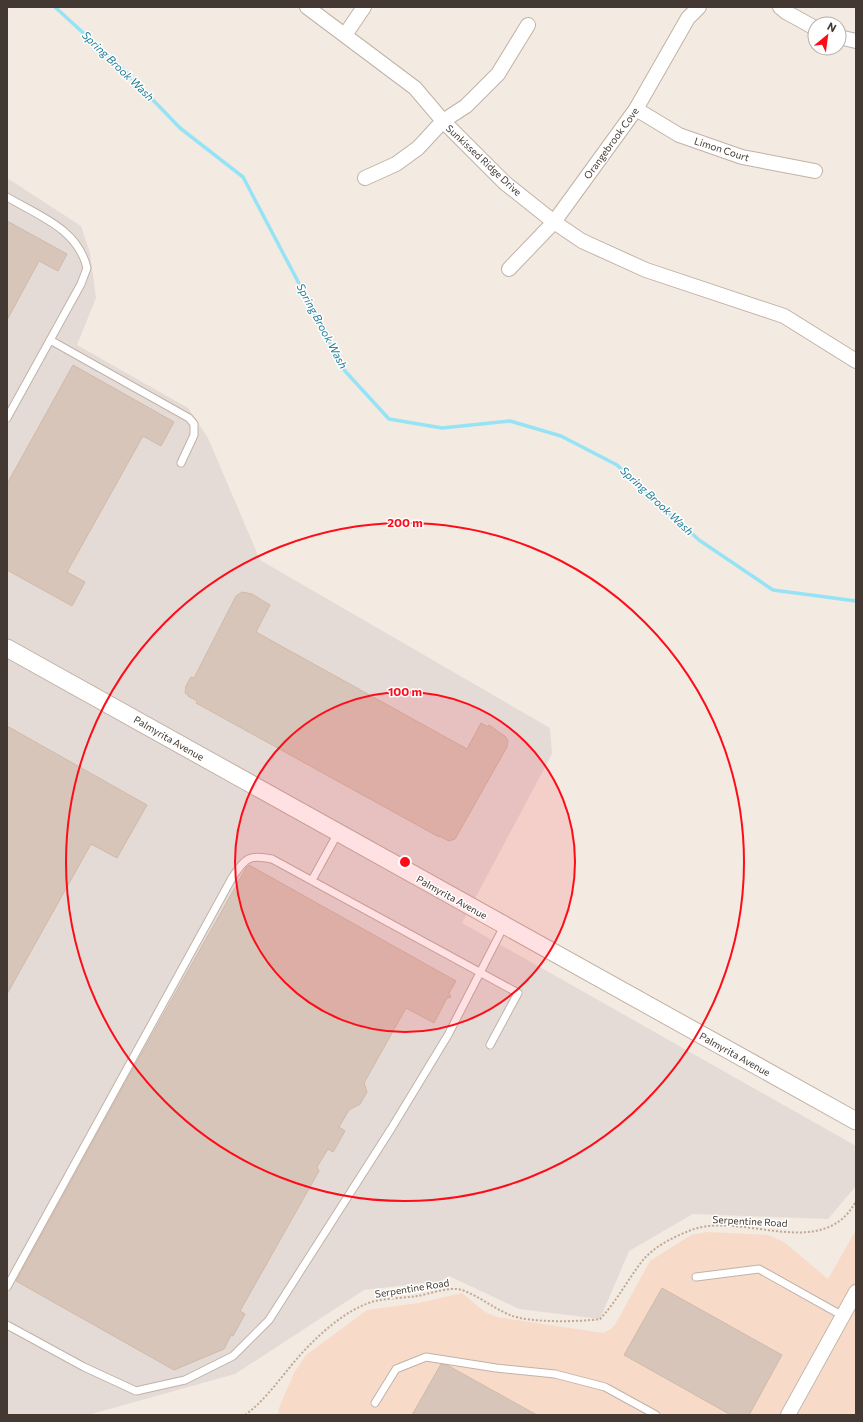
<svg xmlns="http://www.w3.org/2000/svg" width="863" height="1422" font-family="Commissioner,sans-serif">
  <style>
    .commercial { fill: #f8dac9 }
    .industrial { fill: #e4dbd7 }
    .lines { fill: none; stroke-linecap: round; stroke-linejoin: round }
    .stream { stroke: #96e3f6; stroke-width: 3.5 }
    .building { fill: #d8c5b9; stroke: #d0b9a8 }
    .service-casing { stroke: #c1b2a6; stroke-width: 9 }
    .minor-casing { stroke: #c1b2a6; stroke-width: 16 }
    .tertiary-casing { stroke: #c1b2a6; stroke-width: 19 }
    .path { stroke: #c2a893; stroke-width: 2; stroke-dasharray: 2 2; stroke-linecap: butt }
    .service { stroke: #fff; stroke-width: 7 }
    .minor { stroke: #fff; stroke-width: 14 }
    .tertiary { stroke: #fff; stroke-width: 17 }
    .ring { fill: none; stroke: #ff0c19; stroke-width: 2 }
    .labels { text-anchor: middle; stroke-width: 3; stroke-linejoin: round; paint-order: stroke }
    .street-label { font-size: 10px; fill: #443932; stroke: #fff }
    .water-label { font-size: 11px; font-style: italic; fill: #1f7d97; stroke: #fff }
    .centre { fill: #ff0c19; stroke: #fff; stroke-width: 2 }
    .ring-label { font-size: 12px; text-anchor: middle; font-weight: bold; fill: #ff0c19; stroke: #fff; stroke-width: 3; stroke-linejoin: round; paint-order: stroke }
  </style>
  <rect width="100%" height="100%" fill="#f3eae1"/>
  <!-- commercial -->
  <path class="commercial" d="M856,1230V1415H278L279,1408L294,1373L306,1355L367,1310L419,1303L462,1293L485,1312L497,1317L603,1333L611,1329L616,1323L650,1261L691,1235L707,1232L768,1235L784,1242L828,1279Z"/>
  <!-- industrial -->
  <path class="industrial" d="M7,178L81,226L90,253L96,298L77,345L188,408L208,438L260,560L550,728L552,754L462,923L856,1146V1186L828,1219L693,1214L629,1251L600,1319L519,1309L449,1276L441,1281L364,1290L235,1374L88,1415H7Z"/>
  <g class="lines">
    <!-- stream -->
    <path class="stream" d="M55,7L127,73L180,128L243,177L345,371L389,419L442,428L510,421L561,436L617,465L699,540L773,590L856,601"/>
  </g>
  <!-- building -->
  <path class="building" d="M7,221L67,254L58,271L39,261L7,320Z
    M73,365L174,422L161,446L143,436L67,572L85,582L72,606L7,570V484Z
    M242,592L252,594L270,605L256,632L467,749L481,723L488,727L489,725L506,737V738L508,740L507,747L455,839L449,841L439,836V837L196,703L197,701L188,696V695L185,693L186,686L191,677L194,678L236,596Z
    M7,726L147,805L117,858L91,844L7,994Z
    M249,865L456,981L449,993L451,997L447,998L434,1023L406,1008L364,1083L367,1092L360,1104L349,1110L339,1127L345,1131L333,1152L328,1149L317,1167L319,1171L240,1311L245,1314L233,1336L231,1335L224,1349L174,1370L16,1281L130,1074L246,868Z
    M662,1288L782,1355L749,1415H731L624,1355Z
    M441,1364L447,1365L537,1415H412Z"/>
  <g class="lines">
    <defs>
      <path id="service" d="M7,197C39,216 78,229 87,268L81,284L7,418
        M50,340L189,418L194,424V435L181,463
        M312,880L338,833
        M696,1277L759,1269L843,1316
        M7,1287L232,878C245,858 249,854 272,859L518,993L490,1045
        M7,1325L84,1367L136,1391L185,1380L233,1356L269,1320L391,1129L448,1035L504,926
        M375,1403L396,1369L426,1357L496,1368L555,1374L605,1387L656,1415"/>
      <path id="minor" d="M307,7L415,88L443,121L505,183L554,222L582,241L646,270L784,316L856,361
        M780,7L786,12L815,28
        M345,35L364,7
        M839,37L856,41
        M636,109L679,135L742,157L815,171
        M365,178L396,164L418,148L443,121L466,106L498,74L528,25
        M509,269L554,222L636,109L688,18L699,7
        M788,1415L856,1292"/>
      <path id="tertiary" d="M7,648L856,1121"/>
    </defs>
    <!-- service casing -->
    <use href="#service" class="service-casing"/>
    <!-- minor casing -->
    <use href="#minor" class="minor-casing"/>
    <!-- tertiary casing -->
    <use href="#tertiary" class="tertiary-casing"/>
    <!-- path -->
    <path class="path" d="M245,1415C263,1402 276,1384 290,1367C310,1342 344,1309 375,1301C389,1298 404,1298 417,1296C430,1294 449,1286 462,1290C479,1296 493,1308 510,1315C528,1323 580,1322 600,1319C617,1301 628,1279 643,1260C654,1247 673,1237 689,1231C739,1209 823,1264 856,1201"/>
    <!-- service -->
    <use href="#service" class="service"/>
    <!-- minor -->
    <use href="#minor" class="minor"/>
    <!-- tertiary -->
    <use href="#tertiary" class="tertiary"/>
  </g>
  <!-- distance rings -->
  <circle cx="405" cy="862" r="170" fill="#ff0c19" fill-opacity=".12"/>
  <g class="ring">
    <circle cx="405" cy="862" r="170"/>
    <circle cx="405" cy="862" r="339"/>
  </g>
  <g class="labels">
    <!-- street labels -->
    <g class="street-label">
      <text transform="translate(611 143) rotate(-54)" y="4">Orangebrook Cove</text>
      <text transform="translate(722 149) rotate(18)" y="4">Limon Court</text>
      <text transform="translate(484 160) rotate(43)" y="4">Sunkissed Ridge Drive</text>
      <text transform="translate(169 738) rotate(30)" y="4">Palmyrita Avenue</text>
      <text transform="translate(452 897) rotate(29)" y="4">Palmyrita Avenue</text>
      <text transform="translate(735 1054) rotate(29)" y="4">Palmyrita Avenue</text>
      <text transform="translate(750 1221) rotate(3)" y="4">Serpentine Road</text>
      <text transform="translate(412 1288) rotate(-9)" y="4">Serpentine Road</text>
    </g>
    <!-- water labels -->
    <g class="water-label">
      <text transform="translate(118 66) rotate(44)" y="4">Spring Brook Wash</text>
      <text transform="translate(322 326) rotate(62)" y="4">Spring Brook Wash</text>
      <text transform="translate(657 501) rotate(43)" y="4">Spring Brook Wash</text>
    </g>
  </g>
  <circle cx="405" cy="862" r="6" class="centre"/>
  <g class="ring-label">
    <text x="405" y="527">200 m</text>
    <text x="405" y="696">100 m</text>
  </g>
  <!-- border -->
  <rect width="863" height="1422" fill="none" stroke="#443932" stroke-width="16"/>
  <!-- north arrow -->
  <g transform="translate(827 36) rotate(29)"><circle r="19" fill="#ffffff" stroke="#b4b0ad"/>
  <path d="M0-3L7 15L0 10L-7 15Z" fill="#ff0c19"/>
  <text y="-6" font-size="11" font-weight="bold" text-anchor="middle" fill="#443932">N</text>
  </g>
</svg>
